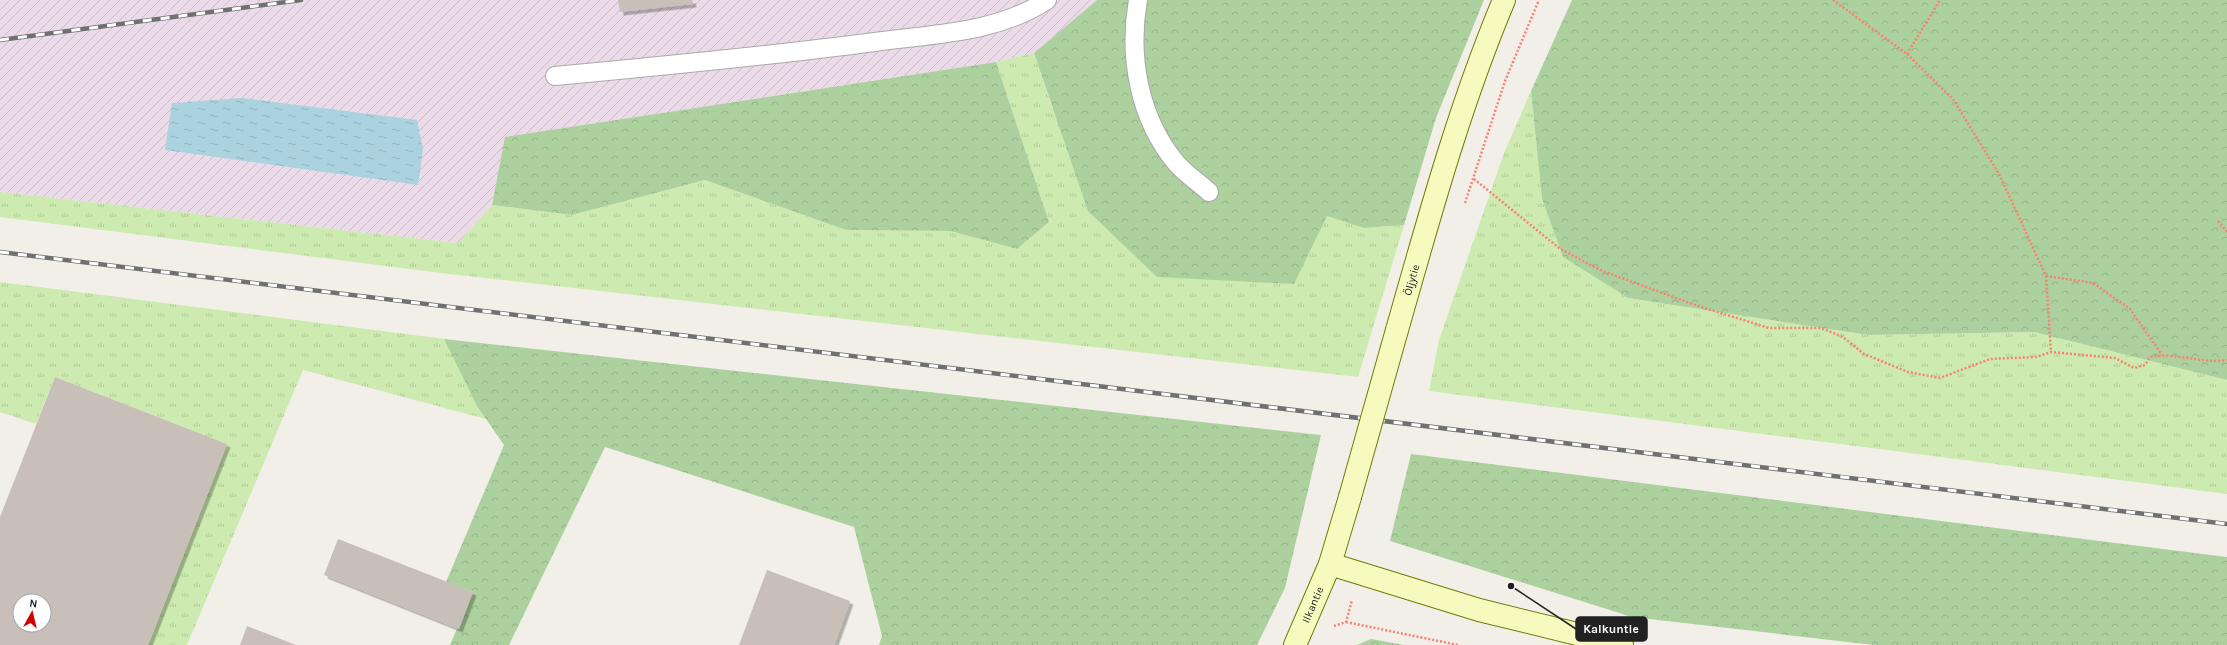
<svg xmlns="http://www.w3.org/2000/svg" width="2227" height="645" font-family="Karla,sans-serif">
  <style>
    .industrial { fill: url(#industrial-furrows) }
    .grass { fill: url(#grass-tufts) }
    .forest { fill: url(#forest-crowns) }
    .water { fill: url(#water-ripples) }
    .building { fill: #c7bfb8; fill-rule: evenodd; filter: url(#shadow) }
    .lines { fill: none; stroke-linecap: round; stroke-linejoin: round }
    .lane-casing { stroke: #a9a9a9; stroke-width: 20 }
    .secondary-casing { stroke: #707d05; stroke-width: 24 }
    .path { stroke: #fa8072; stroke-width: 2.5; stroke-dasharray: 2 2; stroke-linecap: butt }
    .lane { stroke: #fff; stroke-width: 18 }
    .secondary { stroke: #f7fabf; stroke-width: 22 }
    .rail-casing { stroke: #707070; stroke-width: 4.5 }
    .rail { stroke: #fff; stroke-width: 3; stroke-dasharray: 9; stroke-linecap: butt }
    .secondary-bridge-casing { stroke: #707d05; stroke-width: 24; stroke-linecap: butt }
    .secondary-bridge { stroke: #f7fabf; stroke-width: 22 }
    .labels { text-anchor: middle; stroke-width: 4; stroke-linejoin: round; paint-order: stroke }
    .street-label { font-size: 11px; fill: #222; stroke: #fff }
    .leader { fill: none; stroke: #222; stroke-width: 1.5 }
    .callout-dot { fill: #222; stroke: #fff; stroke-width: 1.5 }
    .callout { fill: #222; stroke: #222; stroke-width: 1.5 }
    .callout-label { font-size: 12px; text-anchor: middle; font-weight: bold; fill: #fff }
  </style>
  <defs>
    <pattern id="industrial-furrows" width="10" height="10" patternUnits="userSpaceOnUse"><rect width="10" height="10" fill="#ebdbe8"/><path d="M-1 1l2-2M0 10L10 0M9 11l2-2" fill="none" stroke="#c9bcc7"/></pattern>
    <pattern id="grass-tufts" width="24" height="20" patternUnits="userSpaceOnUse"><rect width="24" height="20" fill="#cdebb0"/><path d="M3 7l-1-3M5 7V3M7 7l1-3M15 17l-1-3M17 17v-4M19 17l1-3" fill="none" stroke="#b0c997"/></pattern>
    <pattern id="forest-crowns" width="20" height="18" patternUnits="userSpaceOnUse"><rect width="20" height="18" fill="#add19e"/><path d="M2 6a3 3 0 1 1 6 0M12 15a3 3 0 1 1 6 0" fill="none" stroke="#95b388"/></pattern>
    <pattern id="water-ripples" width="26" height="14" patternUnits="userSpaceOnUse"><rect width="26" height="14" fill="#aad3df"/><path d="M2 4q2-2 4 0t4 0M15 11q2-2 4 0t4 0" fill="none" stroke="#92b5bf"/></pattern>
    <filter id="shadow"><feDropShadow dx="3.5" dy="3.5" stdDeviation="0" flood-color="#0004"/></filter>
  </defs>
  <rect width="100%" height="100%" fill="#f2efe9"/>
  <!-- industrial -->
  <path class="industrial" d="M0,0H1097L1034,53L996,62L506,137L492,205L458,243L0,192Z"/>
  <!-- grass -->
  <path class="grass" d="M1034,53L1052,107L1327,215L1364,228L1404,225L1358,377L441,273L0,217V192L458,243L492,205L572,215L705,180L846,230L950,231L1017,249L1049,222L996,62Z
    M1531,91L1542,199L1563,257L1628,298L1868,335L2034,332L2227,380V494L1429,391L1439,340L1504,153Z
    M0,282L444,339L486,419L303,370L187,645H148L227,444L55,377L36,424L0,412Z"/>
  <!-- forest -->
  <path class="forest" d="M1097,0H1484L1436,118L1404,225L1364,228L1327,216L1294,284L1157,277L1088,211L1034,53Z
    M1572,0H2227V380L2034,332L1868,335L1628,298L1563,257L1542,199L1531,91Z
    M996,62L1049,222L1017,249L950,231L846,230L705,180L572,215L492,205L505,137Z
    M444,339L1321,435L1285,588L1257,645H879L882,636L854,527L605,447L509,645H450L473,592L446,582L504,445L477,406Z
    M1411,454L2227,557V645H1874L1632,617L1390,541Z
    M1371,639L1404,645H1357Z"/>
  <!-- water -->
  <path class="water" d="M242,98L417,120L423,149L418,185L165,150L172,103Z"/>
  <!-- building -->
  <path class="building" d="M618,0H692L693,4L620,12Z
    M55,377L227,444L148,645H0V517ZM20,601H44V625H20Z
    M338,539L473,592L459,629L324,575Z
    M767,570L850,601L834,645H739Z
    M247,626L296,645H240Z"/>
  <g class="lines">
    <defs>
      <path id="lane" d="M1138,0C1128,57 1139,119 1177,164C1186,174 1199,183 1209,192
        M555,76C662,66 768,56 875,42C932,34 998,33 1047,0"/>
      <g id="secondary">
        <path id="s1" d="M1397,330C1429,218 1459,107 1504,0"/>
        <path d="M1330,564L1479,610L1622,645"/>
        <path id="s2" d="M1295,645L1330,564L1350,497"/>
      </g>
    </defs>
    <!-- lane casing -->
    <use href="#lane" class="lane-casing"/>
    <!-- secondary casing -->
    <use href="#secondary" class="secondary-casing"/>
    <!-- path -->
    <path class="path" d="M1833,0L1907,54L1953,99L1999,174L2046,276L2051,352
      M1907,54L1940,0
      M1474,179L1559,248L1600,270L1695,305L1769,328H1821L1843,337L1864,354L1908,372L1940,378L1990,359L2036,357L2051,352L2115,358L2134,368L2145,365L2150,357C2176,352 2201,364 2227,360
      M1465,203L1505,81L1539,0
      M2218,221L2227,232
      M2046,276L2093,283L2130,309L2162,355
      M1346,622L1458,645
      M1334,626L1346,622L1352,600"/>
    <!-- lane -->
    <use href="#lane" class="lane"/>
    <!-- secondary -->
    <use href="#secondary" class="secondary"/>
    <defs>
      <path id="rail" d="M0,40L301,0
        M0,252L2227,524"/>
    </defs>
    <!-- rail casing -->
    <use href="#rail" class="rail-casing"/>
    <!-- rail -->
    <use href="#rail" class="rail"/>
    <defs>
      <path id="secondary-bridge" d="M1350,497L1397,330"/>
    </defs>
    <!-- secondary-bridge casing -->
    <use href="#secondary-bridge" class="secondary-bridge-casing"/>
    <!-- secondary-bridge -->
    <use href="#secondary-bridge" class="secondary-bridge"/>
  </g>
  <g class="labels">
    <!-- street labels -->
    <g class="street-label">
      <text dy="4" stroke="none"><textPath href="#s1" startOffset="52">Öljytie</textPath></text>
      <text dy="4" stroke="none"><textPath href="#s2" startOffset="44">Ilkantie</textPath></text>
    </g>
  </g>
  <!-- callouts -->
  <path class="leader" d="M1511 586L1576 629"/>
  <circle class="callout-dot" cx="1511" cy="586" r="4"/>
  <rect class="callout" x="1576" y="617" width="71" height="24" rx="4"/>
  <g class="callout-label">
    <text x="1611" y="633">Kalkuntie</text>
  </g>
  <!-- north arrow -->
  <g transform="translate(32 613) rotate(8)"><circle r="19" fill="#ffffff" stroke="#a7a7a7"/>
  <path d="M0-3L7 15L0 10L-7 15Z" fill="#d40000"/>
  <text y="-6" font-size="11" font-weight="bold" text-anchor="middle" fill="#222222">N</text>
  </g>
</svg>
